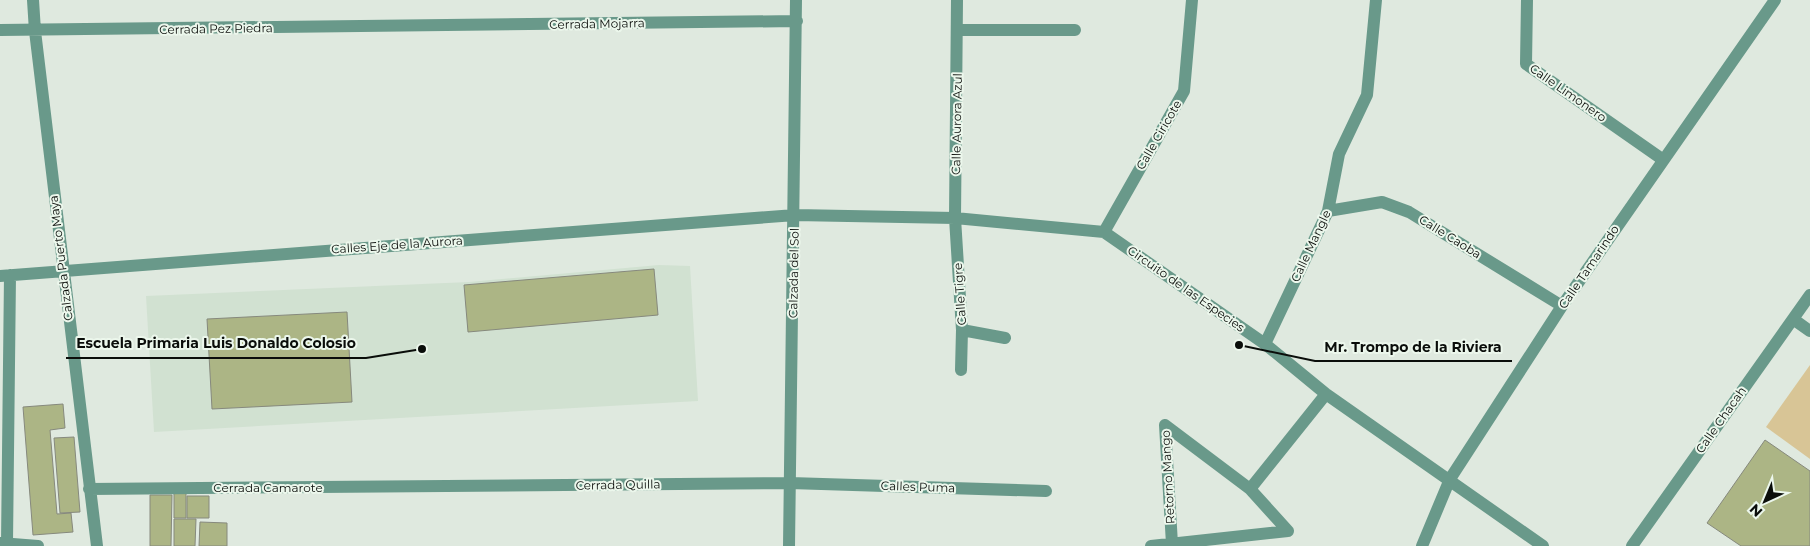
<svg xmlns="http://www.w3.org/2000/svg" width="1810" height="546" font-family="Montserrat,sans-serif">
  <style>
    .built { fill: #d1e1d1 }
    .green { fill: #d8c596 }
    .building { fill: #acb585; stroke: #86897d }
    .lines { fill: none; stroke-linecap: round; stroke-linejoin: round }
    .minor { stroke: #69998a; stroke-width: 12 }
    .labels { text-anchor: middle; stroke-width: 4; stroke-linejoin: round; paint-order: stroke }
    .street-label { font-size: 12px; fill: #0a0d0a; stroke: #ecf7ec }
    .leader { fill: none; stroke: #0a0d0a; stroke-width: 2 }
    .callout-dot { fill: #0a0d0a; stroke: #ecf7ec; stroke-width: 2 }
    .callout-label { font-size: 14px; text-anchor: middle; font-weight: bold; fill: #0a0d0a; stroke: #ecf7ec; stroke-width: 4; stroke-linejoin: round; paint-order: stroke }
  </style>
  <rect width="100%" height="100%" fill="#dfe9df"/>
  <!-- built -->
  <path class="built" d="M659,265L690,266L698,401L154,432L146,296L469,282Z"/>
  <!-- green -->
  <path class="green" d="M1810,365V459L1766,427Z"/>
  <!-- building -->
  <path class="building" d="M654,269L658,315L468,332L464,285Z
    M347,312L352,402L212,409L207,319Z
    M63,404L65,428L50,430L57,514L71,513L73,532L33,535L23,407Z
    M74,437L80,512L60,513L54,438Z
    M1765,440L1810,471V546H1741L1707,523Z
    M174,492H186V518H174Z
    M150,495H172L171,546H150Z
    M187,496H209V518H187Z
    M174,519H196L195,546H174Z
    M200,522L227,523V546H199Z"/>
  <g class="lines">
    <!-- minor -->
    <path class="minor" d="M33,0L35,31L97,546
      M957,0L955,218L962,330L961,370
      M1527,0L1526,64L1662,159
      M0,30L797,21
      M958,30H1075
      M1328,211L1382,202L1409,212L1562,306
      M1104,232L1184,91L1192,0
      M0,276L795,215L955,218L1104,232L1265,344L1326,394L1543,546
      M1793,319L1810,331
      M962,330L1005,338
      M1265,344L1328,211L1339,154L1367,95L1376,0
      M1165,425L1250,489L1288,531
      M1165,425L1172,544
      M89,489L790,483L1046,491
      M1250,489L1326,394
      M0,543L38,546
      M7,543L10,275
      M789,546L796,0
      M1151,546L1288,531
      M1422,546L1450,479L1562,306L1775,0
      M1632,546L1810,295"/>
  </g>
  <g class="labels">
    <!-- street labels -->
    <g class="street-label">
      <text transform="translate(597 24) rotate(-1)" y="4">Cerrada Mojarra</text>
      <text transform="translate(216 29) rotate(-1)" y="4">Cerrada Pez Piedra</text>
      <text transform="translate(1568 93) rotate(35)" y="4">Calle Limonero</text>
      <text transform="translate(957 124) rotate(-89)" y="4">Calle Aurora Azul</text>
      <text transform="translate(1159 135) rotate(-60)" y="4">Calle Ciricote</text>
      <text transform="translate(1450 237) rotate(32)" y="4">Calle Caoba</text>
      <text transform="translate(397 245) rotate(-4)" y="4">Calles Eje de la Aurora</text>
      <text transform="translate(1311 246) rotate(-65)" y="4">Calle Mangle</text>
      <text transform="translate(61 258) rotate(-97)" y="4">Calzada Puerto Maya</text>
      <text transform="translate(1589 267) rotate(-56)" y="4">Calle Tamarindo</text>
      <text transform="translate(794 273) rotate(-89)" y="4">Calzada del Sol</text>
      <text transform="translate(1186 289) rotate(35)" y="4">Circuito de las Especies</text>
      <text transform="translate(960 294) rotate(-94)" y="4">Calle Tigre</text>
      <text transform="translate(1721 420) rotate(-55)" y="4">Calle Chacah</text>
      <text transform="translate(1168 477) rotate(-93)" y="4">Retorno Mango</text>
      <text transform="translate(618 485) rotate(-1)" y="4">Cerrada Quilla</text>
      <text transform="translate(918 487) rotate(2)" y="4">Calles Puma</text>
      <text x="268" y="492">Cerrada Camarote</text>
    </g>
  </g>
  <!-- callouts -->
  <path class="leader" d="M422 349L366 358H66M1239 345L1315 361H1512"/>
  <g class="callout-dot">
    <circle cx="422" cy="349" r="5"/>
    <circle cx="1239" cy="345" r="5"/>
  </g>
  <g class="callout-label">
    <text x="216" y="348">Escuela Primaria Luis Donaldo Colosio</text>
    <text x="1413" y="352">Mr. Trompo de la Riviera</text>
  </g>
  <!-- north arrow -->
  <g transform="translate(1765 501) rotate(224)" stroke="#ecf7ec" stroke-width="4" paint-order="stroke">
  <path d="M0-4L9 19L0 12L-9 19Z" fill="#0a0d0a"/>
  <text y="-8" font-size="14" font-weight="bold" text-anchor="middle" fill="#0a0d0a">N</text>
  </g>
</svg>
